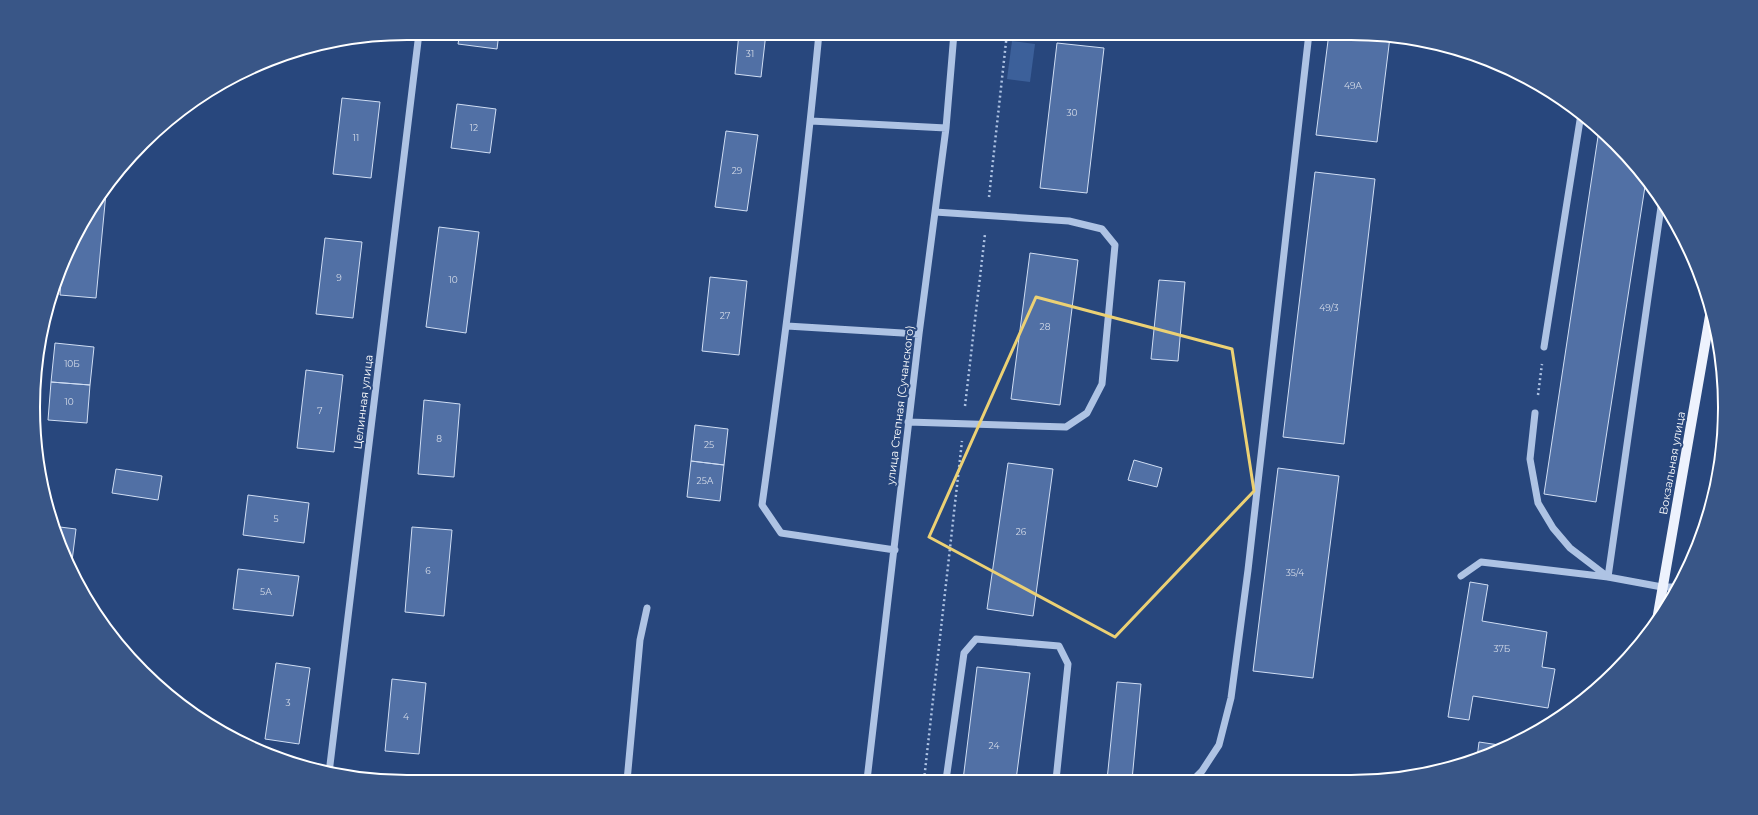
<svg xmlns="http://www.w3.org/2000/svg" width="1758" height="815" font-family="Montserrat,sans-serif">
  <style>
    .green { fill: #3c609a }
    .building { fill: #5170a5; stroke: #d0def4 }
    .lines { fill: none; stroke-linecap: round; stroke-linejoin: round }
    .path { stroke: #aec3e4; stroke-width: 2.5; stroke-dasharray: 2 3; stroke-linecap: butt }
    .minor { stroke: #aec3e4; stroke-width: 7 }
    .major { stroke: #edf2fd; stroke-width: 10 }
    .marked { fill: none; stroke: #ecd174; stroke-width: 3; stroke-linejoin: round }
    .labels { text-anchor: middle; stroke-width: 4; stroke-linejoin: round; paint-order: stroke }
    .number-label { font-size: 9px; fill: #d4dbe8 }
    .street-label { font-size: 11px; fill: #fff; stroke: #28477d }
    .rim { fill: none; stroke: #fff; stroke-width: 2 }
  </style>
  <rect width="100%" height="100%" fill="#28477d"/>
  <!-- green -->
  <path class="green" d="M1012,41L1035,44L1030,82L1007,79Z"/>
  <!-- building -->
  <path class="building" d="M460,33H499L497,49L458,44Z
    M739,33H766L761,77L735,74Z
    M1329,33H1351L1390,37L1377,142L1316,135Z
    M1057,43L1104,48L1087,193L1040,188Z
    M342,98L380,102L371,178L333,174Z
    M457,104L496,109L490,153L451,148Z
    M1599,130L1615,143L1646,180L1596,502L1544,494Z
    M726,131L758,135L747,211L715,207Z
    M1315,172L1375,179L1344,444L1283,437Z
    M106,193L96,298L60,295L61,279L83,220Z
    M439,227L479,232L466,333L426,327Z
    M325,238L362,242L353,318L316,314Z
    M1030,253L1078,260L1060,405L1011,399Z
    M710,277L747,281L739,355L702,351Z
    M1159,280L1185,282L1178,361L1151,359Z
    M55,343L94,347L90,385L51,382Z
    M306,370L343,375L334,452L297,448Z
    M51,382L90,385L87,423L48,420Z
    M424,400L460,404L454,477L418,474Z
    M695,425L728,429L724,465L691,461Z
    M1134,460L1162,468L1157,487L1128,480Z
    M691,461L724,465L720,501L687,497Z
    M1008,463L1053,469L1033,616L987,609Z
    M1278,468L1339,476L1313,678L1253,671Z
    M116,469L162,476L158,500L112,493Z
    M248,495L309,503L304,543L243,535Z
    M52,526L76,529L71,569L53,528Z
    M412,527L452,530L444,616L405,612Z
    M238,569L299,576L293,616L233,609Z
    M1470,582L1488,585L1482,621L1547,632L1542,667L1555,669L1548,708L1473,696L1469,720L1448,717Z
    M276,663L310,668L299,744L265,739Z
    M977,667L1030,673L1016,780H963Z
    M392,679L426,683L419,754L385,751Z
    M1117,682L1141,684L1132,780H1107Z
    M1479,742L1506,746L1494,753L1477,758Z"/>
  <g class="lines">
    <!-- path -->
    <path class="path" d="M989,197L1007,33
      M1538,395L1542,364
      M965,406L985,234
      M924,780L962,441"/>
    <!-- minor -->
    <path class="minor" d="M819,33C804,191 784,348 762,505L781,533L895,550
      M811,121L946,128
      M787,326L919,334
      M1544,347L1581,114
      M1535,413L1530,459L1538,503L1553,528L1570,548L1608,577L1662,200
      M908,422L1066,427L1087,413L1102,384L1115,245L1102,229L1069,221L935,212
      M1461,576L1481,562L1608,577L1662,587H1676
      M329,773L419,33
      M1194,779L1202,771L1219,745L1231,698L1248,570L1309,33
      M867,780L919,334L946,128L954,33
      M946,780L964,653L976,639L1059,646L1068,664L1056,780
      M627,781L640,640L647,608"/>
    <!-- major -->
    <path class="major" d="M1657,620L1711,310"/>
  </g>
  <!-- marked area -->
  <path class="marked" d="M1036,297L1232,349L1254,491L1115,637L929,537Z"/>
  <g class="labels">
    <!-- number labels -->
    <g class="number-label">
      <text x="750" y="57">31</text>
      <text x="1353" y="89">49А</text>
      <text x="1072" y="116">30</text>
      <text x="474" y="131">12</text>
      <text x="356" y="141">11</text>
      <text x="737" y="174">29</text>
      <text x="339" y="281">9</text>
      <text x="453" y="283">10</text>
      <text x="1329" y="311">49/3</text>
      <text x="725" y="319">27</text>
      <text x="1045" y="330">28</text>
      <text x="72" y="367">10Б</text>
      <text x="69" y="405">10</text>
      <text x="320" y="414">7</text>
      <text x="439" y="442">8</text>
      <text x="709" y="448">25</text>
      <text x="705" y="484">25А</text>
      <text x="276" y="522">5</text>
      <text x="1021" y="535">26</text>
      <text x="428" y="574">6</text>
      <text x="1295" y="576">35/4</text>
      <text x="266" y="595">5А</text>
      <text x="1502" y="652">37Б</text>
      <text x="288" y="706">3</text>
      <text x="406" y="720">4</text>
      <text x="994" y="749">24</text>
    </g>
    <!-- street labels -->
    <g class="street-label">
      <text transform="translate(363 402) rotate(-83)" y="4">Целинная улица</text>
      <text transform="translate(900 405) rotate(-83)" y="4">улица Степная (Сучанского)</text>
      <text transform="translate(1672 463) rotate(-80)" y="4">Вокзальная улица</text>
    </g>
  </g>
  <!-- crop -->
  <path d="M0 0H1758V815H0ZM407 40H1351A367 367 0 0 1 1718 407V408A367 367 0 0 1 1351 775H407A367 367 0 0 1 40 408V407A367 367 0 0 1 407 40Z" fill="#395687" fill-rule="evenodd"/>
  <path class="rim" d="M407 40H1351A367 367 0 0 1 1718 407V408A367 367 0 0 1 1351 775H407A367 367 0 0 1 40 408V407A367 367 0 0 1 407 40Z"/>
</svg>
